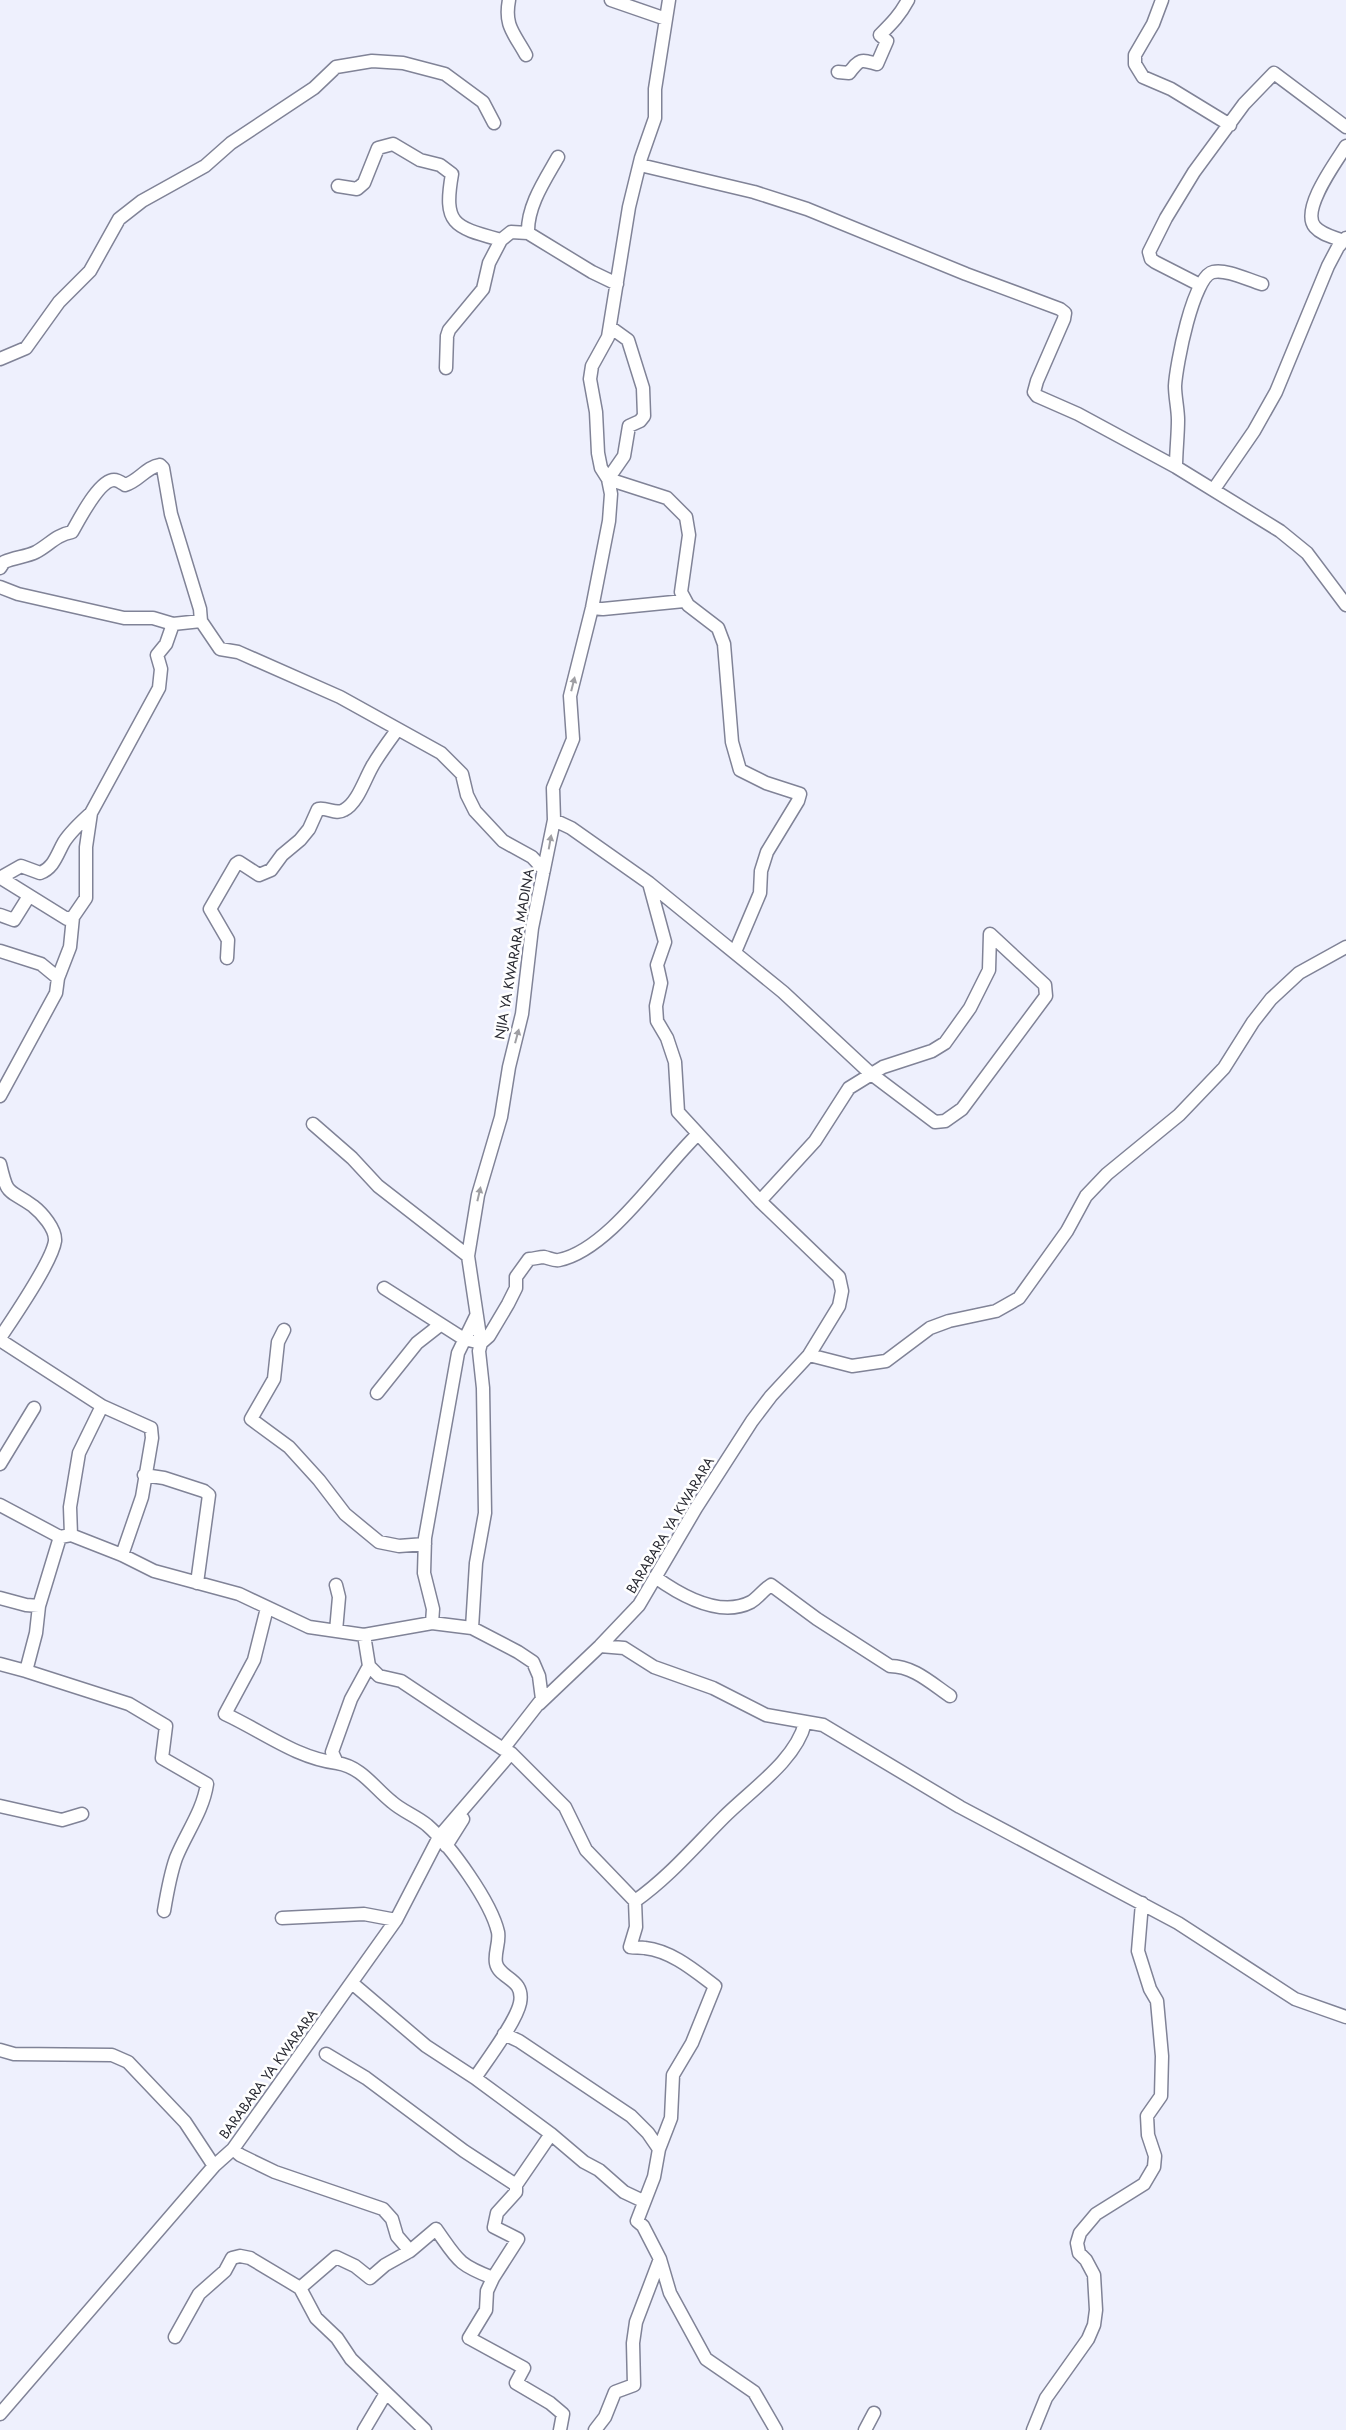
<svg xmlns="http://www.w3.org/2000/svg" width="1346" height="2430" font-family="Jost,sans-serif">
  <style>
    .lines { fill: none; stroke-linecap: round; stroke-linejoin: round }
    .minor-casing { stroke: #808397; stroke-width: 15 }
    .minor { stroke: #fff; stroke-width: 12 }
    .oneway { fill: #9f9fa3 }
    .labels { text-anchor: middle; stroke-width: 5; stroke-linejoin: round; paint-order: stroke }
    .street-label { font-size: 14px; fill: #292a32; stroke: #fff }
  </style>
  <rect width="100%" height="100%" fill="#eef0fd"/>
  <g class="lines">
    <defs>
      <path id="minor" d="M509,0C504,26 514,33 526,55
        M611,0L666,19
        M1162,0L1153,24L1135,55V64L1143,77L1171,89L1230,125
        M838,72L849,73C860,59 860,59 877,64L887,41L880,35C892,23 900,15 908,0
        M558,157C545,180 527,206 528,233L592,272L617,284
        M640,165L754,192L807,209L966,274L1060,309L1065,313L1064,319L1037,381L1034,392L1037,396L1078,414L1176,467L1280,531L1307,553L1346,605
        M338,186L357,189L364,183L378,148L393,144L420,160L440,165L452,174C443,225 454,227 501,240
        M1343,241C1334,237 1322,235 1315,227C1300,210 1336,162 1346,146
        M1200,285L1155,262L1151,259L1149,252L1166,218L1194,172L1244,104L1274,73L1346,127
        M610,327L628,340L643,388L644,416L640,421L629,426L624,456L608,479L667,498L686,517L689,535L681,592L688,605L718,628L724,644L732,742L740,770L766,783L800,794L798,801L767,852L761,871L760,893L735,952
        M0,359L26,348L59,302L90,271L119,219L142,201L205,166L231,143L314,88L336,67L372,61L403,63L445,74L483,102L494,123
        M446,368L447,336L449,330L483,289L489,263L501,240L511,232L528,233
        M1176,467C1176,451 1178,436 1178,420C1178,409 1175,397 1175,386C1176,366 1193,276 1213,272C1227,269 1248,280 1262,284
        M1214,489L1254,431L1276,392L1328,266L1338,247L1346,238
        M0,568L4,562C15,557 26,557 36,552C49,545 56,535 72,532C79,520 99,480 114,480C118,480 122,483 125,485C139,481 146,467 160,465L163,468L171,514L200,609L201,621L220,649L238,652L340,697L441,753L462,774L467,795L475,811L503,841L532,857L544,870
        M0,587L18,594L124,618H153L173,624L201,621
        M592,608L603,609L684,601
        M554,820L571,828L649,883L783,992L870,1073L935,1122L945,1121L962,1109L1046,996L1045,985L990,934
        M0,878L21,866L40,873C54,868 57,854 64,842C71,831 81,822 91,813
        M1,878L67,919L73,917
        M0,915L14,920L29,896
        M0,951L41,964L58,978
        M227,958L228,940L210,909L236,864L239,862L259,875L271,870L282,855L300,840L309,829L318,809C327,807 336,815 344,810C358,803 365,778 373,765C380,753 389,741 397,730
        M0,1096L56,993L58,978L70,947L73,917L86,898V847L91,813L159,688L161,669L157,655L166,644L173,624
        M313,1124L352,1158L378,1186L468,1256
        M0,1164C8,1198 8,1188 33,1206C42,1213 56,1229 55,1241C52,1262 13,1318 0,1338
        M760,1201L815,1141L849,1088L883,1067L932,1051L945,1043L970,1008L989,970L990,934
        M384,1288L464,1339L481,1343L489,1336L508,1304L516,1288V1277L529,1259C534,1259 539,1257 544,1257C549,1258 554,1261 559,1260C609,1250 661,1169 698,1134
        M284,1330L278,1342L274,1379L251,1419L289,1447L319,1480L345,1514L379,1542L399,1546L425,1544
        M0,1340L102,1406L151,1428L152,1438L142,1497L122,1555
        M809,1355L852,1366L886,1361L930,1328L949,1321L996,1311L1019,1298L1067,1231L1086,1196L1107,1174L1179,1115L1224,1068L1253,1022L1271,999L1299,973L1346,947
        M377,1393L417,1343L440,1325
        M0,1464L34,1408
        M144,1475L164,1478L204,1491L209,1495L197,1583
        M0,1505L60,1537L71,1535L122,1555L154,1571L239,1594L309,1627L364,1635L432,1623L472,1628L518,1652L533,1662L539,1676L542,1699L503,1749L511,1753L439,1837L396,1920L233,2149L214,2166L0,2414
        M71,1535L70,1507L79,1453L102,1406
        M60,1537L39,1606L36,1633L26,1671L129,1704L166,1726L162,1758L207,1784C203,1811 186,1833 176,1858C170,1875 167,1893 164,1911
        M655,1577C680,1595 720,1618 751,1602C759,1597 763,1590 771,1585L817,1619L890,1666C913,1666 931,1683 950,1696
        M336,1585L339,1597L336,1631
        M0,1598L26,1605L39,1606
        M267,1608L254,1660L225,1714C262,1731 296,1758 337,1763
        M432,1623L433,1609L424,1573L425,1538L458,1353L476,1316
        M472,1628L476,1563L485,1513L483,1388L479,1351L481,1343L468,1256L478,1195L501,1117L509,1067L522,1014L532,928L554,820L553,788L573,739L570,696L592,608L609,521L611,494L608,479L601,468L598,453L596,412L590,379L592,366L608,337L629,207L641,158L655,118V89L669,0
        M364,1635L369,1666L351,1699L332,1752L337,1763C362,1767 374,1788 392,1802C402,1811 416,1816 427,1825C451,1846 491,1902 498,1932C500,1942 494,1953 496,1963C499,1979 525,1978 520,2003C516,2022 487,2060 475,2078
        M600,1646L624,1648L654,1667L713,1688L766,1715L823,1725L960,1807L1178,1923L1295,1999L1346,2017
        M0,1664L26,1671
        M369,1666L379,1676L401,1681L503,1749
        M539,1704L600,1646L639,1605L696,1508L752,1421L771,1396L809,1355L839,1306L842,1291L839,1277L760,1201L678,1112L675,1062L667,1038L657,1021L656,1006L661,983L657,965L665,942L649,883
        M511,1753L565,1807L586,1850L635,1901L636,1927L630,1947C635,1948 640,1947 645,1948C672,1951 695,1971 715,1986L692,2043L673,2075L671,2118L659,2149
        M0,1806L62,1820L82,1814
        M446,1846L463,1819
        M635,1901C669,1877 695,1846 724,1817C751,1790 796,1760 805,1723
        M282,1918L364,1914L396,1920
        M352,1983L426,2046L475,2078L551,2134L584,2162L599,2170L624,2192L643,2201
        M504,2034L519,2041L631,2116L648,2133L659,2149L654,2177L637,2221L643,2226L660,2259L636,2322L633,2343L634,2385L615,2392L605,2417L595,2430
        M0,2050L14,2054L112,2055L128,2062L185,2122L214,2166
        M326,2054L366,2078L464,2151L516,2185
        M551,2134L516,2185V2192L497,2213L494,2227L518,2239L493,2278L487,2291L486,2310L469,2338L524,2368L516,2383L550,2403L563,2414L560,2430
        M233,2149L240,2155L275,2172L383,2209L392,2219L397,2236L410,2251
        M660,2259L670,2293L706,2359L754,2392L776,2430
        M300,2288L336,2257L355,2266L370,2278L385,2265L410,2251L436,2229C458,2260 457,2264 493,2278
        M175,2337L199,2294L225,2271L232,2258L240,2256L250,2258L300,2288L316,2318L337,2338L351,2359L425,2430
        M364,2430L386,2393
        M865,2430L874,2413
        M1033,2430L1046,2398L1088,2339L1094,2325L1096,2310L1094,2275L1086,2260L1079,2253L1077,2243L1080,2233L1096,2214L1144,2184L1154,2167L1155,2156L1148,2135L1147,2116L1161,2096L1162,2056L1157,2001L1150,1989L1138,1951L1142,1903"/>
    </defs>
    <!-- minor casing -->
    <use href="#minor" class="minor-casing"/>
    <!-- minor -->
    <use href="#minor" class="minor"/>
  </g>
  <!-- one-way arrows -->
  <defs><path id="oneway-solid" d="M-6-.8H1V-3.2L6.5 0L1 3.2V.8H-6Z" transform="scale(1.25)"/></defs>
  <g class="oneway">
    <use href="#oneway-solid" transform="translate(573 684) rotate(-76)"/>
    <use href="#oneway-solid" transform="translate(550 842) rotate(-80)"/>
    <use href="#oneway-solid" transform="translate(517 1036) rotate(-75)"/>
    <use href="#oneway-solid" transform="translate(479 1194) rotate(-77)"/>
  </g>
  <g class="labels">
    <!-- street labels -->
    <g class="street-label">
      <text transform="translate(514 954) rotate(-80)" y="5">NJIA YA KWARARA MADINA</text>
      <text transform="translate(670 1525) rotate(-59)" y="5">BARABARA YA KWARARA</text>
      <text transform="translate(268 2074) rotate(-54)" y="5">BARABARA YA KWARARA</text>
    </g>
  </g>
</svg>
